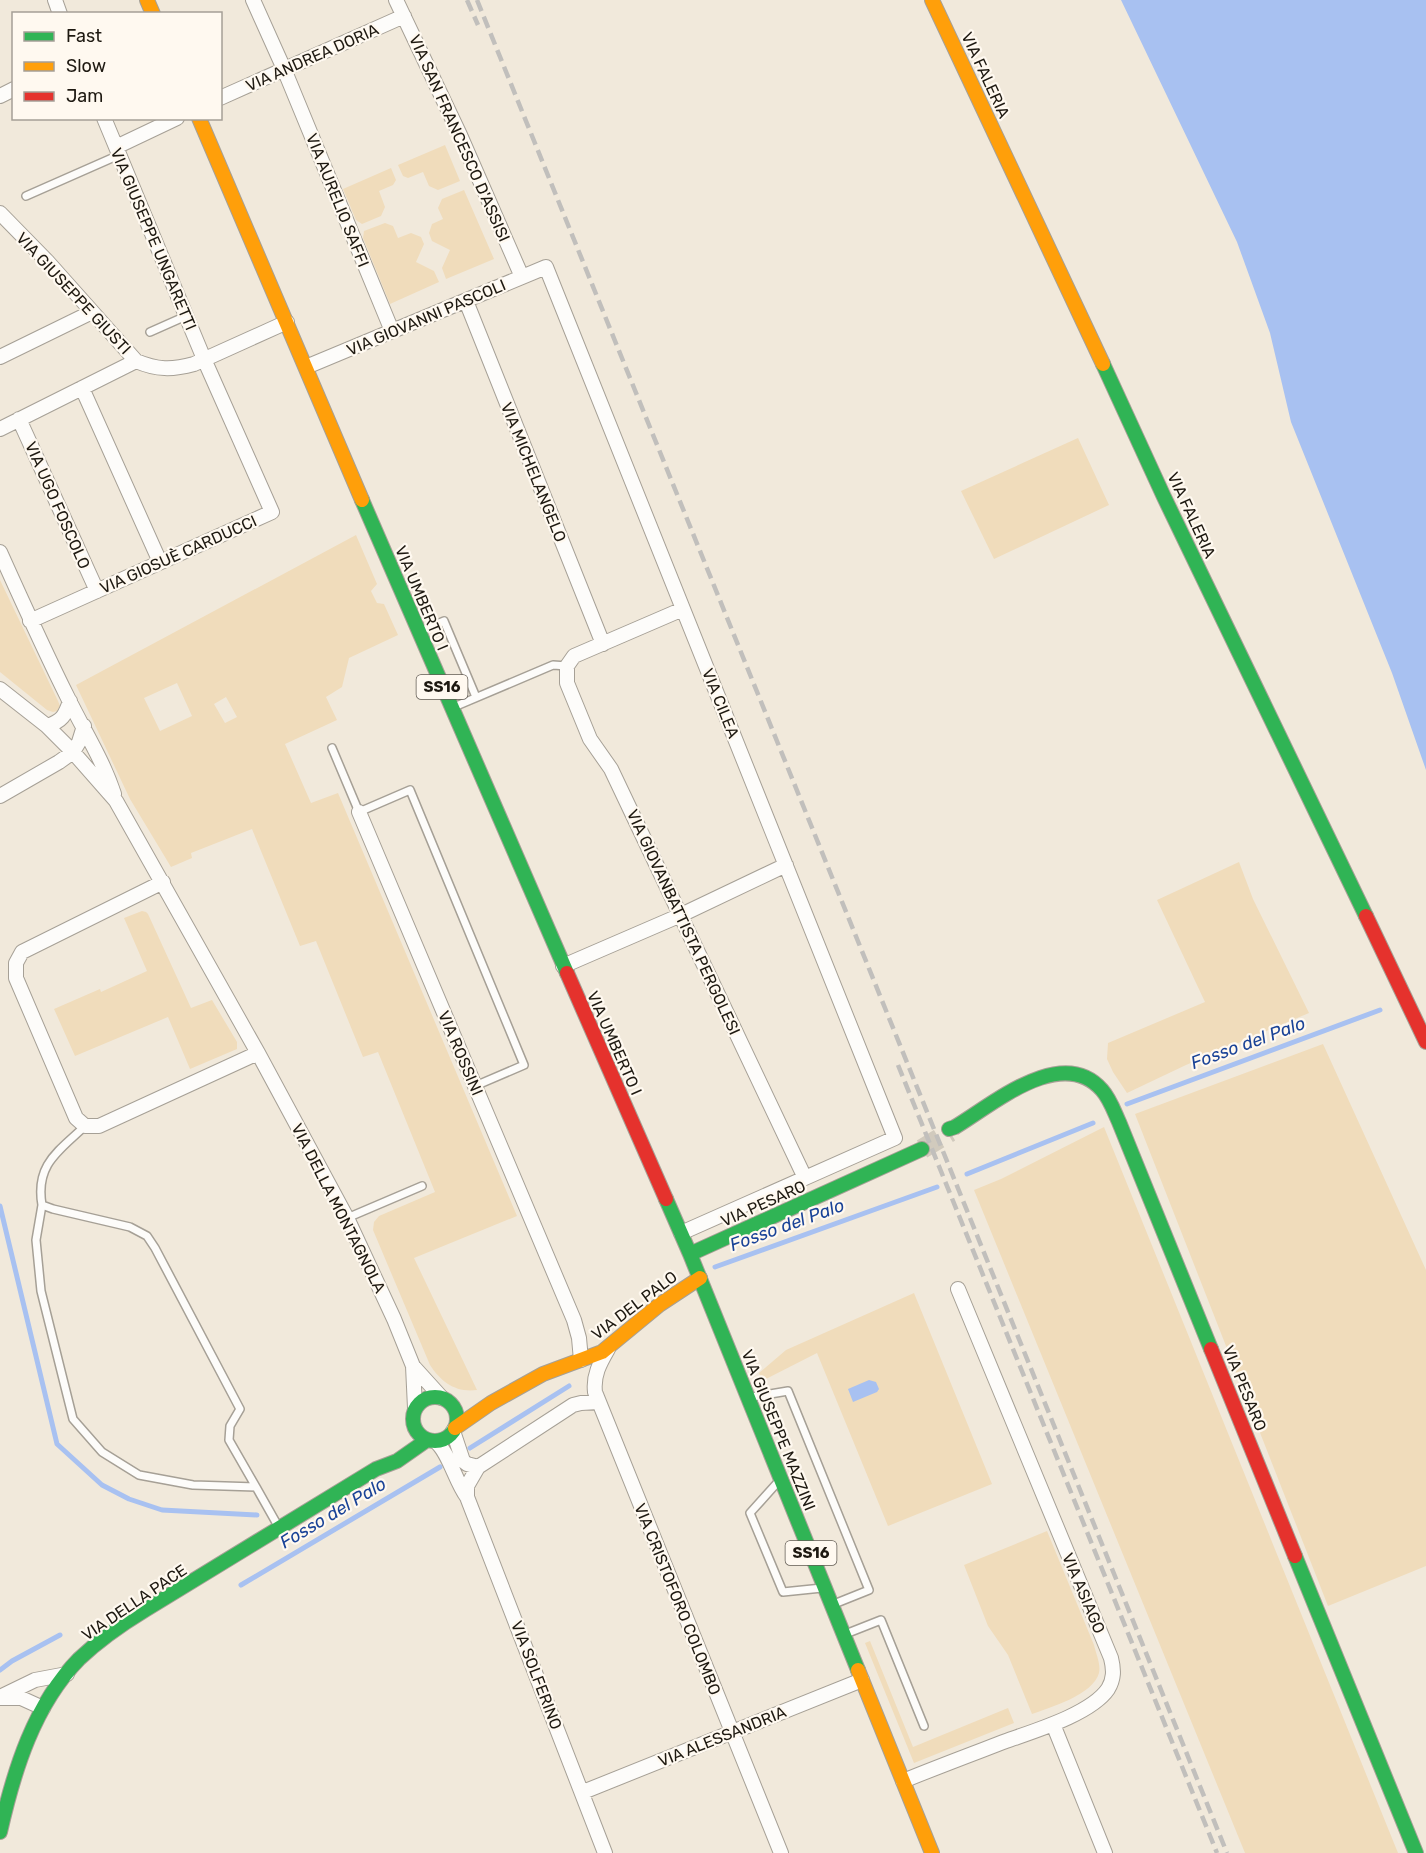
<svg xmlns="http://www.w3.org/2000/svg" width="1426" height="1853" font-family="Rubik,sans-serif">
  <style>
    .green { fill: #f0dcbb; fill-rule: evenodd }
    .water { fill: #a8c1f1 }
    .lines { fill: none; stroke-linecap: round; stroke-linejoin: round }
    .stream { stroke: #a8c1f1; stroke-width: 5 }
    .secondary-tunnel { stroke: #d1cabd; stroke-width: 20; stroke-dasharray: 20 10; stroke-linecap: butt }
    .lane-casing { stroke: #a6a096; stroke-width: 10 }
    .street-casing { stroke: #a6a096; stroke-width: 16 }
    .fast-casing { stroke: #a6a096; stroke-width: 16 }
    .slow-casing { stroke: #a6a096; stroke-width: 16 }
    .jam-casing { stroke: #a6a096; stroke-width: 16 }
    .lane { stroke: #fdfcfa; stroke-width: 7 }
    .street { stroke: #fdfcfa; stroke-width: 14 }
    .fast { stroke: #30b455; stroke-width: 14 }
    .slow { stroke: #ff9f0a; stroke-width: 14 }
    .jam { stroke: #e5322d; stroke-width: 14 }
    .rail { stroke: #c1bfbc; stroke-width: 4.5; stroke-dasharray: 12 6; stroke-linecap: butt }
    .labels { text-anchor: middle; stroke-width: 4.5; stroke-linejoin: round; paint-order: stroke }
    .shield { fill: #fff9f0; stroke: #625c54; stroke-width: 1.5 }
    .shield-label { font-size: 15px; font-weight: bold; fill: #1e1911 }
    .street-label { font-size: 16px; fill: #1e1911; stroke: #fff9f0 }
    .water-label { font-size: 18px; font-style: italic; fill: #1a4397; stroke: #fff9f0 }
  </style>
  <rect width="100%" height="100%" fill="#f1e9db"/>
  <!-- green -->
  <path class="green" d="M445,145L460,181L438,190L429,186L423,172L408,178L403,176L398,165Z
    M391,168L396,180L393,185L379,191L385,207L381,216L362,224L356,220L343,189Z
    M464,190L494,259L446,279L442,268L450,250L432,241L429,233L432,224L443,219L438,208L442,199Z
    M385,223L393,226L398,238L411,233L421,237L424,244L416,262L434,271L439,282L390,304L363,238L364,231Z
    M1078,438L1109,505L994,559L961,491Z
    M356,535L377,584L371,591L377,603L384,604L398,635L349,658L342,687L326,697L337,720L285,744L311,803L338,793L517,1216L414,1258L477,1390C456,1393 441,1382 430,1365L373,1230L374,1222L379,1216L435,1192L378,1052L363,1057L316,941L300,946L252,829L191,853L192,858L171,867L130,799L76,685ZM177,683L192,716L160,731L144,698ZM226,697L237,717L225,723L214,704Z
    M0,580L58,701L60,706L57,711L53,712L47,710L0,672Z
    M1239,862L1253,899L1309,1013L1186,1065L1127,1093L1113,1072L1107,1059L1108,1043L1205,1002L1157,900Z
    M142,911L146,912L148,914L191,1008L212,1000L237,1042V1049L190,1069L168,1017L75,1056L54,1009L100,989L101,992L147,971L124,918Z
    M1323,1044L1426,1270V1566L1328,1606L1135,1114Z
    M1104,1127L1398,1853H1245L974,1190L1001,1179Z
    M914,1293L992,1484L888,1526L817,1353L762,1381L759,1373L786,1350Z
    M1047,1531L1094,1645C1096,1654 1101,1664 1099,1673C1093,1695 1051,1707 1032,1714L1008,1655L988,1626L964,1565Z
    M870,1641L913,1747L1008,1708L1014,1723L914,1763L865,1643Z"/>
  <!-- water -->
  <path class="water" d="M1121,0H1426V770L1392,673L1291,422L1270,333L1237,242Z
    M869,1380L876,1382L879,1389L877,1392L853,1402L848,1389Z"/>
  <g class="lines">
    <!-- stream -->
    <path class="stream" d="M1127,1104L1380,1010
      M967,1174L1093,1123
      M0,1206L57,1444L102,1485L129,1499L162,1510L257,1515
      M715,1267L937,1187
      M470,1448L569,1386
      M241,1585L440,1467
      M0,1670L12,1661L60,1635"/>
    <!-- secondary-tunnel -->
    <path class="secondary-tunnel" d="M922,1149L950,1132"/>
    <defs>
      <path id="lane" d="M26,196L119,155
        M150,332L186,316
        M421,631L444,621L476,697
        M454,707L553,665L567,666
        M332,748L359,812L410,790L524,1065L475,1086
        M85,1126C59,1151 35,1164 42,1205L53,1209L130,1227L147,1236L155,1248L240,1409L230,1426L229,1440L256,1487
        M42,1205L36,1240L41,1291L73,1419L102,1452L139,1475L193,1485L256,1487L278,1526
        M347,1218L422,1186
        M752,1397L788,1391L869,1590L834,1604
        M777,1483L750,1513L783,1592L822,1588
        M848,1633L881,1620L924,1726"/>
      <path id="street" d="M55,0L60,14
        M253,0L284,69L392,331
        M396,0L460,135L522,277
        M0,96L14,89
        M220,98L404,16
        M116,147L177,118
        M0,213L47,261L136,361C157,370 172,370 194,364L287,322
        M466,301L603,644
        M0,357L92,312
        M306,367L546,267L895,1138L681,1233
        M82,388L160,562
        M19,419L97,591
        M0,429L136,361
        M0,552C22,601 44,650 68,698C84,731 103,760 114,794
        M683,609L574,656L567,666V683L590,739L611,769L805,1178
        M30,621L272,512L204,359L104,118
        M0,689L47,726L73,752L116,801L258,1053L347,1218L394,1319L413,1366L415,1408
        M47,726C62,721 65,716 70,701
        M0,796L59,762L73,752L79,742L84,726
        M359,812L574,1320L579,1338L581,1360
        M163,882L22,952L16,963V978L76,1118L85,1126H99L258,1053
        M563,966L681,915L786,865
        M608,1349C600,1363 593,1375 595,1392L781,1853
        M413,1366L442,1398
        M453,1431L463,1461L467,1464L478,1467
        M435,1441C449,1452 455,1481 467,1497L605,1853
        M467,1497V1486L478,1467L573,1405L581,1403L598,1402
        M0,1697L35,1680L67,1674
        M0,1698H21L43,1708
        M1053,1724L1105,1853
        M903,1781C937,1767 972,1754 1006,1741C1034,1731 1091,1714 1108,1689C1114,1679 1114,1670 1111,1658L958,1289
        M583,1792L862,1680"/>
      <path id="fast" d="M1103,364L1164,497L1366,916
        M362,500L567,973
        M949,1129L955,1127C992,1105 1062,1044 1102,1090C1110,1099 1114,1111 1119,1122L1211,1349
        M666,1199L690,1254L858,1670
        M690,1254L922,1149
        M413 1419a22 22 0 1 1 44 0a22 22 0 1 1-44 0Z
        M1295,1556L1416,1853
        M0,1832C14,1770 34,1705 79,1659C99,1640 122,1624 145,1610L376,1469L397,1461L427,1440"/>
      <path id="slow" d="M147,0L153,14
        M932,0L1103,364
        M199,118L362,500
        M455,1428L491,1403L543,1374L602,1352L659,1305L700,1278
        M858,1670L932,1853"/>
      <path id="jam" d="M1366,916L1426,1042
        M567,973L666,1199
        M1211,1349L1295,1556"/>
    </defs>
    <!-- lane casing -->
    <use href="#lane" class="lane-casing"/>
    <!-- street casing -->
    <use href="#street" class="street-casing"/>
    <!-- fast casing -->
    <use href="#fast" class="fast-casing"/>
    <!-- slow casing -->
    <use href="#slow" class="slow-casing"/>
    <!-- jam casing -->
    <use href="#jam" class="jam-casing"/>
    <!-- lane -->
    <use href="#lane" class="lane"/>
    <!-- street -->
    <use href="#street" class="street"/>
    <!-- fast -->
    <use href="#fast" class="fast"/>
    <!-- slow -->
    <use href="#slow" class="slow"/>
    <!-- jam -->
    <use href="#jam" class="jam"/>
    <!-- rail -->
    <path class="rail" d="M467,0L478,25
      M477,0L1227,1853
      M898,1065L1217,1853"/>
  </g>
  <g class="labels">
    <!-- shield labels -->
    <g class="shield">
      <rect x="416.5" y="675" width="51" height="24" rx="4.5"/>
      <rect x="785.5" y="1541" width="51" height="24" rx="4.5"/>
    </g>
    <g class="shield-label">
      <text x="442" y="692">SS16</text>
      <text x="811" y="1558">SS16</text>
    </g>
    <!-- street labels -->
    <g class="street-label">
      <text transform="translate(312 57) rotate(-24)" y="6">VIA ANDREA DORIA</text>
      <text transform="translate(986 75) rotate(65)" y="6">VIA FALERIA</text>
      <text transform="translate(460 138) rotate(66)" y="6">VIA SAN FRANCESCO D'ASSISI</text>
      <text transform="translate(338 200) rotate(68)" y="6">VIA AURELIO SAFFI</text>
      <text transform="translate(154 239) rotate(67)" y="6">VIA GIUSEPPE UNGARETTI</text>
      <text transform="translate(74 293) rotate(47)" y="6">VIA GIUSEPPE GIUSTI</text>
      <text transform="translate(426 317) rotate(-23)" y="6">VIA GIOVANNI PASCOLI</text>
      <text transform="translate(534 472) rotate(68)" y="6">VIA MICHELANGELO</text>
      <text transform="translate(58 505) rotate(66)" y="6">VIA UGO FOSCOLO</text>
      <text transform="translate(1192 515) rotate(65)" y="6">VIA FALERIA</text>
      <text transform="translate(178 554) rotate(-24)" y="6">VIA GIOSUÈ CARDUCCI</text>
      <text transform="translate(422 598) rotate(67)" y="6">VIA UMBERTO I</text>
      <text transform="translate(721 703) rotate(68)" y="6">VIA CILEA</text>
      <text transform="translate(684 922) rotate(65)" y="6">VIA GIOVANBATTISTA PERGOLESI</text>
      <text transform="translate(615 1043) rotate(66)" y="6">VIA UMBERTO I</text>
      <text transform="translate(461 1053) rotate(67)" y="6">VIA ROSSINI</text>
      <text transform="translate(763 1203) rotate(-24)" y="6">VIA PESARO</text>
      <text transform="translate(339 1208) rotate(63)" y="6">VIA DELLA MONTAGNOLA</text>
      <text transform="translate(634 1305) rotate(-37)" y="6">VIA DEL PALO</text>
      <text transform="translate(1245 1388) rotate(68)" y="6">VIA PESARO</text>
      <text transform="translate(779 1430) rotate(68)" y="6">VIA GIUSEPPE MAZZINI</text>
      <text transform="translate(1084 1593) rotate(67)" y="6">VIA ASIAGO</text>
      <text transform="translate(678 1599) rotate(68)" y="6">VIA CRISTOFORO COLOMBO</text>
      <text transform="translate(134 1602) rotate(-34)" y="6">VIA DELLA PACE</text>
      <text transform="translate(537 1675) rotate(69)" y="6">VIA SOLFERINO</text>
      <text transform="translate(722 1736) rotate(-22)" y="6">VIA ALESSANDRIA</text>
    </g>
    <!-- water labels -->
    <g class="water-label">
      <text transform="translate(1248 1043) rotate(-20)" y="6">Fosso del Palo</text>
      <text transform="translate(787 1225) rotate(-20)" y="6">Fosso del Palo</text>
      <text transform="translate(333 1513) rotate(-31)" y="6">Fosso del Palo</text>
    </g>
  </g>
  <!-- legend -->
  <rect x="12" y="12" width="210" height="108" fill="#fff9f0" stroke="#a59f97" stroke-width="1.5"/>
  <rect x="24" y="32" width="30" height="9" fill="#30b455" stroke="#a59f97" stroke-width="1.5"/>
  <text x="66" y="42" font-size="18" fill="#1e1911">Fast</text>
  <rect x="24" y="62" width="30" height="9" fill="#ff9f0a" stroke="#a59f97" stroke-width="1.5"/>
  <text x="66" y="72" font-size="18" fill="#1e1911">Slow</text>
  <rect x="24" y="92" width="30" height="9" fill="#e5322d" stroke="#a59f97" stroke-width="1.5"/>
  <text x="66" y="102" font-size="18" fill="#1e1911">Jam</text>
</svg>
